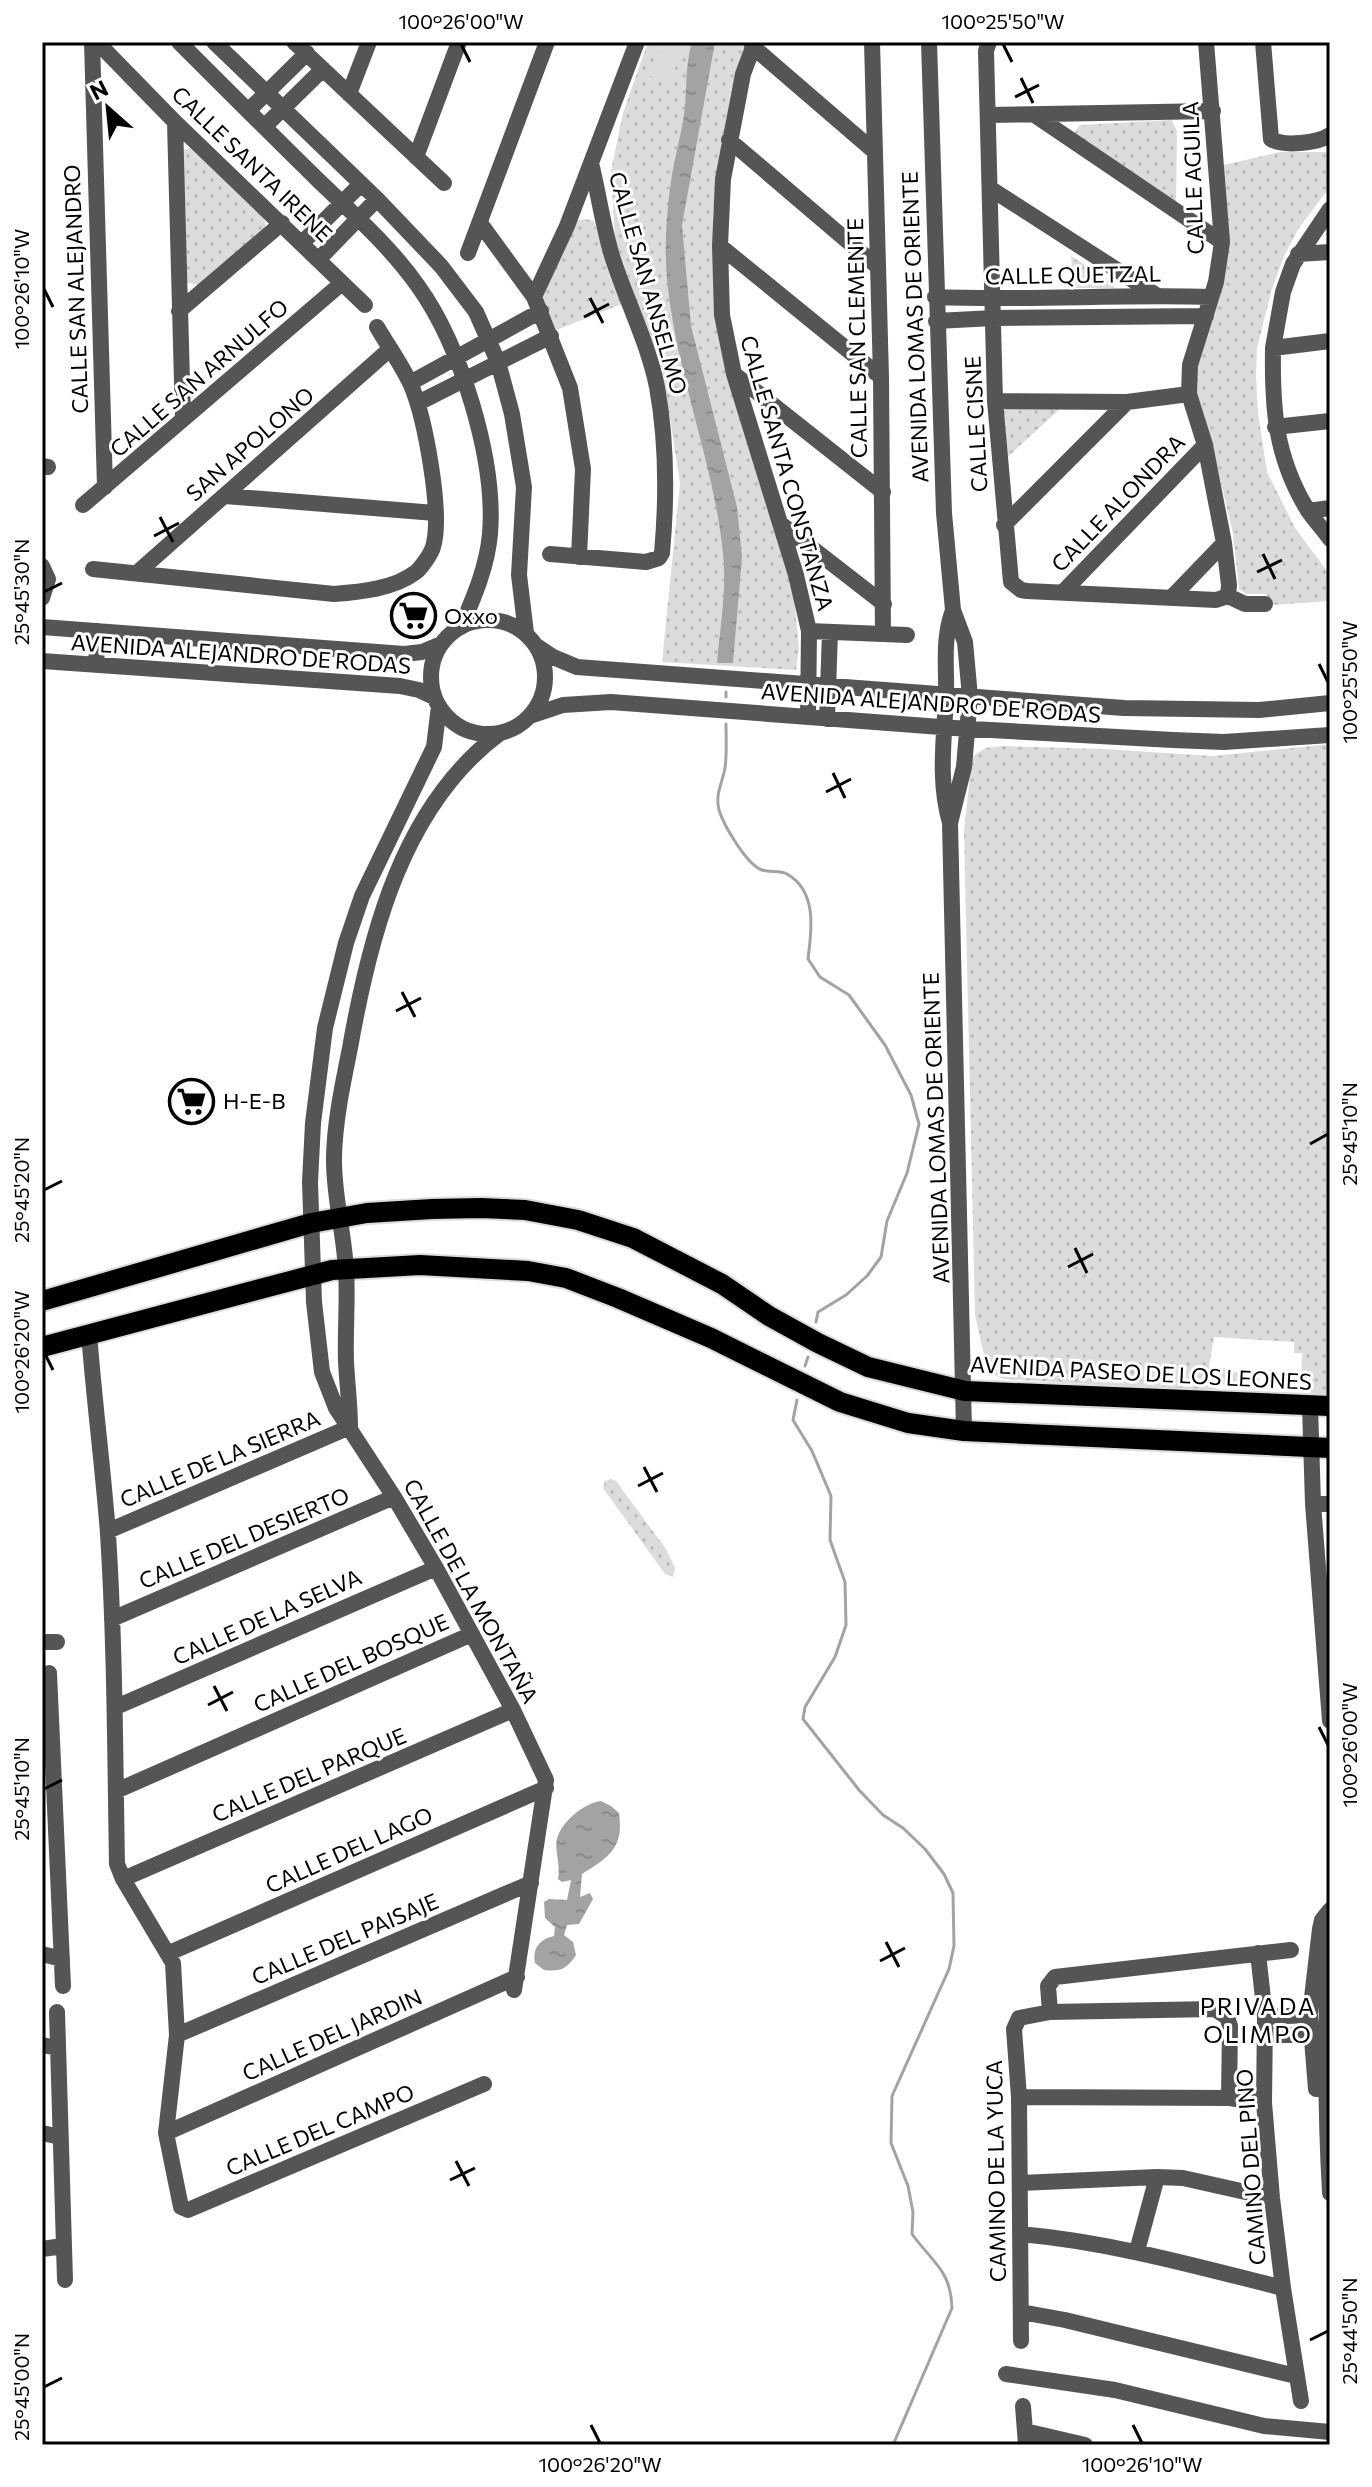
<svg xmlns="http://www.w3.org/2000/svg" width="1372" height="2487" font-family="Commissioner,sans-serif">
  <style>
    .grass { fill: url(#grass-dots) }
    .garden { fill: #dcdcdc }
    .water { fill: url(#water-ripples) }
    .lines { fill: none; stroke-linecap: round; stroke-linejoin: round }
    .stream { stroke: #a3a3a3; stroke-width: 3 }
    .major-casing { stroke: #dbdbdb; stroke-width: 24 }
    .minor { stroke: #555; stroke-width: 16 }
    .major { stroke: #000; stroke-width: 20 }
    .ticks { fill: none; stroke: #000; stroke-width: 3 }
    .labels { text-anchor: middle; stroke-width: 6; stroke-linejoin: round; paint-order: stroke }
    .street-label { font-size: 22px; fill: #000; stroke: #fff }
    .poi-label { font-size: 22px; fill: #000; stroke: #fff; text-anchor: start }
    .neighbourhood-label { font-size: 24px; letter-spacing: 2px; fill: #000; stroke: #fff }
    .neatline { fill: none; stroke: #000; stroke-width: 3 }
    .ticks-label { font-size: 20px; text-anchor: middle; fill: #000 }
  </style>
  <defs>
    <pattern id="grass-dots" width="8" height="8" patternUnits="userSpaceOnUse" patternTransform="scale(2)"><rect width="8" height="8" fill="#dcdcdc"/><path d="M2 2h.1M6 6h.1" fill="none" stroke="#bbb" stroke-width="1.8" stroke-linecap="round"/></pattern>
    <pattern id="water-ripples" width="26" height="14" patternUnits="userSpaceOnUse" patternTransform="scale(2)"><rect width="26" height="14" fill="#a3a3a3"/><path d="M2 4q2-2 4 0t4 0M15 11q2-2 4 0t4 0" fill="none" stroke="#8b8b8b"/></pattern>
  </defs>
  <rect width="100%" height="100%" fill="#fff"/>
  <!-- grass -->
  <path class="grass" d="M648,42H750L731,90L713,213L720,334L792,576L799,648L796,670L662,662L680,483L664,381L615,239L611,171L623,113Z
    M1172,120L1177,131L1176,203L1076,138L1075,132L1080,125Z
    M191,148L264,218L266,228L201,286L186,282L181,150Z
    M1280,152H1325L1330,156V187L1299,228L1284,256L1272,289L1257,348L1256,376L1258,413L1267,472L1295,528L1330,575V601L1272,605L1266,594H1246L1239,589L1233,534L1214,454L1197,403L1196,352L1219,300L1225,272L1224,165Z
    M586,219L594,221L610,277L622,304L554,331L542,305L543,297L571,225L579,220Z
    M1071,256L1112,282L1114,288H1074Z
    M1012,407L1061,408L1000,464L1003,411Z
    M1330,744V1396L1311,1393L1301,1385L1302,1353H1294V1342L1214,1337L1205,1391L1003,1379L993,1374L983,1351L975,1315L964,831L972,757L985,748L1003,746L1104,749L1213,756Z
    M611,1479L616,1481L666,1549L675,1568L673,1577L665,1574L603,1488L605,1481Z"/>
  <!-- garden -->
  <path class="garden" d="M663,42L686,44L668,84L648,75Z
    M1231,1368V1372L1256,1374L1255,1379L1260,1378L1257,1384H1223L1214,1390L1205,1391L1209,1369Z"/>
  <!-- water -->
  <path class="water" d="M692,42H715L682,225L691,326L737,507L742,557L733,663H717C720,627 727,589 723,553C714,466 680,383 669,296C663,256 666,214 672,175C675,156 680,139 683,121C688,95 684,68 692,42Z
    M601,1801L611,1806L619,1813C624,1848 609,1857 582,1874L580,1897L590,1893L593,1899L579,1924L567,1925L564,1935L573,1942L576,1955C567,1969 560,1972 544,1970L535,1963C532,1948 540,1939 554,1936L555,1927L545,1918L544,1902L549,1899L567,1900L571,1880L562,1882L558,1879C561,1864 554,1850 557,1839C561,1822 584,1803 601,1801Z"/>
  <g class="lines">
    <!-- stream -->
    <path class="stream" d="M726,697V692
      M726,724C726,739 727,754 725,768C722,784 715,794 719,810C724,826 747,865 762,870C770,873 779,870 787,874C817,891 812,929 808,959L820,977L849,995L885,1045L911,1095L919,1124L907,1173L887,1221L881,1257L867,1276L846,1295L818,1312L816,1322
      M805,1366L808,1357
      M797,1400L793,1420L812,1451L831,1496L830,1540L845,1582L846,1625L835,1657L805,1707L803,1719L859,1790L883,1815L903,1828L925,1849L944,1874L953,1893L954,1946L949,1969L892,2096L891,2143L908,2186L913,2212L912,2234C932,2262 951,2270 952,2308L893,2445"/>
    <defs>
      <path id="major" d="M42,1301L311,1223L367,1213L432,1209L481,1208L525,1210L578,1220L633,1238L722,1284L769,1316L818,1343L868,1367L965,1391L1330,1406
        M42,1347L332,1270L420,1265L528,1271L566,1278L618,1298L711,1338L840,1402L908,1423L964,1431L1330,1448"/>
    </defs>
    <!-- major casing -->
    <use href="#major" class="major-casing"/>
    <!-- minor -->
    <path class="minor" d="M92,42L105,487
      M97,42L175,122L365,305
      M179,42C225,88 271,134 317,179C352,213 390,246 418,286C461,346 496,460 490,534C487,567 474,597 461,627
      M214,42L377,199L441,266L476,312L498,362L512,414L524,487L519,575L526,633
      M294,42L444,183
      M755,42L743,74L723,179L720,246L722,315L734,374L796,575L809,631L808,717
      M872,42L881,377L883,633
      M929,42L944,513L953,610L965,642L970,697L964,767L950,823
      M989,42L986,51L995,401L1011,582L1021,590L1027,591L1216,600L1228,596
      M1206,42L1222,242L1216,282L1190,365L1189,394L1205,445L1224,543L1229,585L1228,596
      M1263,42L1271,139C1283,147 1318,143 1330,135
      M752,46L875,152
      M349,94L369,42
      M248,111L307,53
      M989,115L1213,111
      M1036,116L1222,242
      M175,122L183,419
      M264,127L323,69
      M729,140L878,267
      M416,157L459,42
      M991,189L1156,295
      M480,223L534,297L570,388L583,469L579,557
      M303,242L361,184
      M720,246L881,377
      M468,253L547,42
      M1298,254L1330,252
      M319,259L377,199
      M534,297L567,226L637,42
      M935,297C1027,301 1119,294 1211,297
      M179,311L282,223
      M936,321L994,318L1206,316
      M1330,341L1273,348C1272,408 1275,456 1307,509C1314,520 1323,529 1330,539
      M1273,348L1283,292L1293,264L1330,209
      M734,374L883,492
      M410,383L541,311
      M995,401L1127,402L1189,394
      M418,403L551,336
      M1275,427L1330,421
      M42,466L48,467
      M225,496L435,513
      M83,505L342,283
      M1308,511L1330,508
      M781,524L884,604
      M1004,525L1127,402
      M550,554L646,562L659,558L662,553C667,497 667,442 657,387C648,343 627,302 613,259C603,228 599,195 591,163
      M42,566L48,579L42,598
      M93,569L334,594C360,592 394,589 416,572C421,568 431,554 433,547C443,514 425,418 411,385C402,365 388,346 377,327
      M138,572L390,349
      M1063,592L1205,445
      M1228,596L1245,604H1265
      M1172,597L1224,543
      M953,610C942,640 947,667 946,698C944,741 938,781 950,823L964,1431
      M431 677a57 57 0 1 1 114 0a57 57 0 1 1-114 0Z
      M42,627L404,654L422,652L441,644
      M809,631L907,635
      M538,647L553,657L577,667L1124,708L1259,710L1330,703
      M42,661L400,686L419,690L434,697
      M96,665L98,631
      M439,706L434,747L362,896L346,943L325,1028L313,1123L310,1182L314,1302L322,1372L336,1408L394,1497L436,1568L513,1710L546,1780L514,1990
      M530,716L563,705L611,702L954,728L1173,740L1224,742L1330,735
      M827,719L830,632
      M89,1333C94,1400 103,1467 108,1534C115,1644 115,1753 117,1864L123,1879L173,1963L177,2035L166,2133L181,2207L188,2210L484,2084
      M1310,1406L1313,1504L1330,1721
      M350,1427C350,1405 347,1383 346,1361C345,1331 348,1300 346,1270C344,1232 333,1194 334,1156C335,1119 343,1083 350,1048C370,934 403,805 500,733
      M1313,1504H1330
      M108,1531L350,1427
      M112,1619L394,1497
      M42,1642H57
      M49,1673L63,1986
      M116,1707L436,1568
      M116,1791L472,1634
      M123,1879L513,1710
      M1330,1927C1325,2016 1325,2104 1330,2193
      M169,1953L546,1788
      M1258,1953L1265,2017L1264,2103L1272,2198L1283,2288L1301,2401
      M42,1954L62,1959
      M57,2012L65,2280
      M1050,2012L1048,1986L1055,1977L1291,1950
      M1265,2017L1310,2015
      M177,2035L531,1883
      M1264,2035H1310
      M42,2045L58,2048
      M1316,2089L1310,2015L1320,1929L1322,1920L1330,1910
      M1019,2097L1229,2098L1264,2103
      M42,2133L60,2137
      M166,2133L517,1977
      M1020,2183L1157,2177L1183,2178L1272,2198
      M1020,2234C1110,2242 1195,2266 1283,2288
      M42,2249L63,2246
      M1137,2251L1157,2177
      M1021,2312L1065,2320L1296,2376
      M1021,2341L1019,2097L1014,2029L1019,2018L1050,2012L1215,2009L1227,2017L1230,2026L1229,2098
      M1006,2374L1115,2390L1264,2426L1330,2432
      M1023,2406L1026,2445
      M1025,2431L1085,2445"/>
    <!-- major -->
    <use href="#major" class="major"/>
  </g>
  <!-- ticks -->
  <path class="ticks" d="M461,44L470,62M1003,44L1012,62M1021,78L1033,103M1015,97L1039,85M44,289L53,307M590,298L603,323M584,317L609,304M160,517L173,542M154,536L179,523M1263,554L1275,579M1257,572L1282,560M44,592L62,583M1319,664L1328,682M833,773L845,798M826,792L851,779M402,992L415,1017M396,1011L421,998M1310,1144L1328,1134M44,1190L62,1181M1075,1248L1087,1273M1068,1267L1093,1254M44,1352L53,1370M644,1467L657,1492M638,1486L663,1473M214,1686L227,1711M208,1705L233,1692M1319,1727L1328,1745M44,1789L62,1780M886,1942L899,1967M880,1961L905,1948M456,2161L469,2186M450,2180L475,2168M1310,2340L1328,2331M44,2387L62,2378M591,2425L600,2443M1133,2425L1142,2443"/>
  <!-- icons -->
  <defs>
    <symbol id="supermarket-ring" viewBox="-11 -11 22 22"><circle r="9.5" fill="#fff" stroke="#000" stroke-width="1.5"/><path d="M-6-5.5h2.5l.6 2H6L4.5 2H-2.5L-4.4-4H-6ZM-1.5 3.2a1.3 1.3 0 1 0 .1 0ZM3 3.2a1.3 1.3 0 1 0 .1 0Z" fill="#000"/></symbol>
  </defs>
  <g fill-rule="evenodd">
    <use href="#supermarket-ring" x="388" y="590" width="51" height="51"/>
    <use href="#supermarket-ring" x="166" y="1076" width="51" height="51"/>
  </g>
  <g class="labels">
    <!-- street labels -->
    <g class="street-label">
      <text transform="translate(252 164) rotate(44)" y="8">CALLE SANTA IRENE</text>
      <text transform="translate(1193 178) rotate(-92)" y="8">CALLE AGUILA</text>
      <text transform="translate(1073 275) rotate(-1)" y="8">CALLE QUETZAL</text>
      <text transform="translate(648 283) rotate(74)" y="8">CALLE SAN ANSELMO</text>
      <text transform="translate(76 289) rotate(-92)" y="8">CALLE SAN ALEJANDRO</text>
      <text transform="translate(915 327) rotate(-92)" y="8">AVENIDA LOMAS DE ORIENTE</text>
      <text transform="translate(857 338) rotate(-91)" y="8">CALLE SAN CLEMENTE</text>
      <text transform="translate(199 378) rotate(-41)" y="8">CALLE SAN ARNULFO</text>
      <text transform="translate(976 424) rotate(-93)" y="8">CALLE CISNE</text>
      <text transform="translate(250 444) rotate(-41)" y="8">SAN APOLONO</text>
      <text transform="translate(787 473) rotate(74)" y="8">CALLE SANTA CONSTANZA</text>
      <text transform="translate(1118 503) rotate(-46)" y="8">CALLE ALONDRA</text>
      <text transform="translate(241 654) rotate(4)" y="8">AVENIDA ALEJANDRO DE RODAS</text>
      <text transform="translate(931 703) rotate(4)" y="8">AVENIDA ALEJANDRO DE RODAS</text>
      <text transform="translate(936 1128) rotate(-92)" y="8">AVENIDA LOMAS DE ORIENTE</text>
      <text transform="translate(1141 1373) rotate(3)" y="8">AVENIDA PASEO DE LOS LEONES</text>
      <text transform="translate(220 1459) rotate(-23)" y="8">CALLE DE LA SIERRA</text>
      <text transform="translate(244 1538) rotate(-23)" y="8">CALLE DEL DESIERTO</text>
      <text transform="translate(471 1591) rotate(61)" y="8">CALLE DE LA MONTAÑA</text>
      <text transform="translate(267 1617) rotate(-24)" y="8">CALLE DE LA SELVA</text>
      <text transform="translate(351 1663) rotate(-24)" y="8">CALLE DEL BOSQUE</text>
      <text transform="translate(309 1775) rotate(-23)" y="8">CALLE DEL PARQUE</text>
      <text transform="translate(349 1850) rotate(-24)" y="8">CALLE DEL LAGO</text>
      <text transform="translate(345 1939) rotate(-23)" y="8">CALLE DEL PAISAJE</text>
      <text transform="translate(332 2035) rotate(-24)" y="8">CALLE DEL JARDIN</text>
      <text transform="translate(320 2130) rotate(-23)" y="8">CALLE DEL CAMPO</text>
      <text transform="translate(1251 2167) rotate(-94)" y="8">CAMINO DEL PINO</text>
      <text transform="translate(996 2171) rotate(-91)" y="8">CAMINO DE LA YUCA</text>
    </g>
    <!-- poi labels -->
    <g class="poi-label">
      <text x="444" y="624">Oxxo</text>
      <text x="223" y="1109">H-E-B</text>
    </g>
    <!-- neighbourhood labels -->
    <g class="neighbourhood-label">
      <text x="1258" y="2015">PRIVADA<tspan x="1258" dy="28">OLIMPO</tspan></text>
    </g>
  </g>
  <!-- border -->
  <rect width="1372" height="2487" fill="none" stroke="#ffffff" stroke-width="88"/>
  <!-- north arrow -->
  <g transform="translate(108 108) rotate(333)" stroke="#ffffff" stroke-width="6" paint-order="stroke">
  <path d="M0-6L14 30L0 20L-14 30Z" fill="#000000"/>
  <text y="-12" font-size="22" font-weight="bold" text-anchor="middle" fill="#000000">N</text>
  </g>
  <rect x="44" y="44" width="1284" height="2399" class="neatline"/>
  <g class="ticks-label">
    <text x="461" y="29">100°26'00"W</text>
    <text x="1003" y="29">100°25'50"W</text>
    <text transform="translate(22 289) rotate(-90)" y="7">100°26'10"W</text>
    <text transform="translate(22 592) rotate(-90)" y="7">25°45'30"N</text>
    <text transform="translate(1350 682) rotate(-90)" y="7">100°25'50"W</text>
    <text transform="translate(1350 1134) rotate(-90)" y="7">25°45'10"N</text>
    <text transform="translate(22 1190) rotate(-90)" y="7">25°45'20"N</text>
    <text transform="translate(22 1352) rotate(-90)" y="7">100°26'20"W</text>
    <text transform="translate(1350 1745) rotate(-90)" y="7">100°26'00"W</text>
    <text transform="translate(22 1789) rotate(-90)" y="7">25°45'10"N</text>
    <text transform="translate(1350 2331) rotate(-90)" y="7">25°44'50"N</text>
    <text transform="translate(22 2387) rotate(-90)" y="7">25°45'00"N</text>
    <text x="600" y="2472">100°26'20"W</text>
    <text x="1142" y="2472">100°26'10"W</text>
  </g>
</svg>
